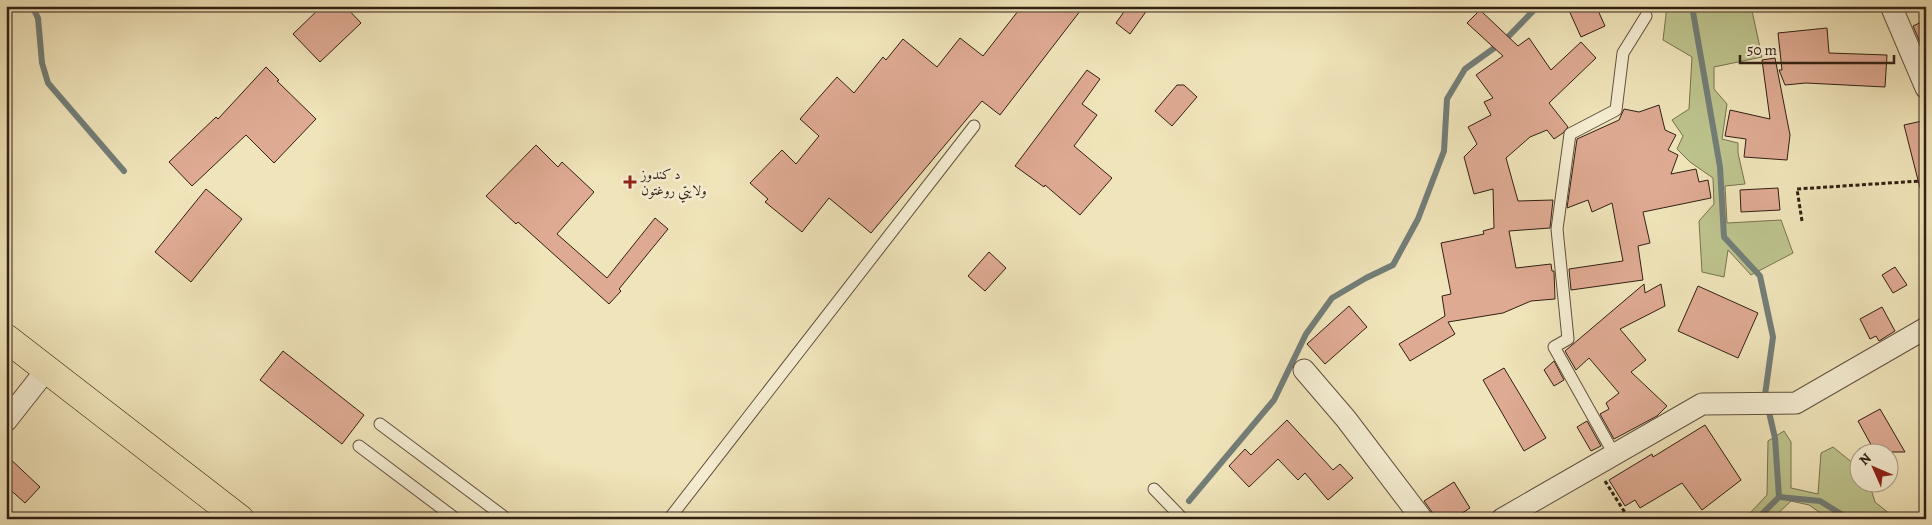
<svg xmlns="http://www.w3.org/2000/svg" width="1932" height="525" font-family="Alegreya,Amiri,serif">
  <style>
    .green { fill: #bdc38d; stroke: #787250 }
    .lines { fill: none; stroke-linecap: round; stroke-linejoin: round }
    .stream { stroke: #737e78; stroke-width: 6 }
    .building { fill: #deaa92; stroke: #322014 }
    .service-casing { stroke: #62513e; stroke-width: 13 }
    .minor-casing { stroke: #62513e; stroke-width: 23 }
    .trunk-casing { stroke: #322014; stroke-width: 29 }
    .path { stroke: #322014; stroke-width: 3; stroke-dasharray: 4 2.5; stroke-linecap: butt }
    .service { stroke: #f5edd2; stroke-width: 11 }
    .minor { stroke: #f5edd2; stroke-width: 21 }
    .trunk { stroke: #f0e4ba; stroke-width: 28 }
    .poi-dot { fill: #8f2418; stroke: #f5edd2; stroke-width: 2 }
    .labels { text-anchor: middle; stroke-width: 5; stroke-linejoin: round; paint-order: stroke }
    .poi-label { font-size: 14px; fill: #322014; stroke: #f5edd2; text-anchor: start }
  </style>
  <rect width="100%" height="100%" fill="#f0e4ba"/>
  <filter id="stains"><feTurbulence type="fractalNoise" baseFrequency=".004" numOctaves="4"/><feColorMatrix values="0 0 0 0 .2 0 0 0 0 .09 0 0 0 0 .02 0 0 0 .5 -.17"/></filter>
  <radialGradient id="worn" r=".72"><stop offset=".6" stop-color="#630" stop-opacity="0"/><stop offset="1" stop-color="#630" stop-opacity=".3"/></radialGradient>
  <!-- green -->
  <path class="green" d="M1667,6H1751L1762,57L1714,67V89L1727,104L1722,139L1738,143V153L1745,184L1725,186L1727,223L1781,220L1793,253L1751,275L1728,250L1724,277L1702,272L1699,221L1714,204L1713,178L1690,162L1677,149L1683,136L1672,120L1689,109L1692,57L1663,40Z
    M1784,431L1791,442V488L1818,494L1821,453L1833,447L1859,468L1860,482L1869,483L1875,502L1896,519H1823L1825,516L1809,505L1791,501L1772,519H1734L1750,513L1767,495L1768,441Z"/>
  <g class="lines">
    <!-- stream -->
    <path class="stream" d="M32,6L38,18L42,63L48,83L124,171
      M1692,6L1720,167L1724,237L1760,276L1773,337L1765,395L1775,438L1779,497
      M1189,501L1274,400L1306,334L1332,298L1366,278L1393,265L1418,219L1444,151L1447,99L1465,69L1504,41L1538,6
      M1757,519L1779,497L1820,501L1849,519"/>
  </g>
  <!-- building -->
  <path class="building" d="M322,6H345L361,23L320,62L293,34Z
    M1022,6H1084L1000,115L982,101L871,233L829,198L802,232L765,202L768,199L750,183L782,150L796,164L819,136L800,119L837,77L854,93L883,57L886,60L903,39L937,67L960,38L983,56Z
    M1128,6H1150L1130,34L1116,23Z
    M1567,6H1596L1605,26L1581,37Z
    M1480,10L1518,46L1529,38L1551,70L1581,42L1596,58L1549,103L1568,127L1563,133L1554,139L1547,130L1530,137L1506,158L1518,201L1553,200L1550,228L1509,231L1516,268L1551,264L1552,271H1554L1555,299L1531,301L1503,313L1448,322L1455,334L1410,361L1399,344L1445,316L1442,296L1451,294L1441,243L1484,234L1483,231L1494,228L1493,189L1474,194L1464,157L1477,144L1468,127L1491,115L1484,102L1493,98L1476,75L1503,56L1467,23Z
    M1926,20V56L1913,26Z
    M1827,28L1829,53L1887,55L1885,87L1806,83L1785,85L1779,70H1782L1778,33Z
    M1775,58L1790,135L1787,160L1744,157L1746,139L1725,136L1730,110L1770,119L1762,60Z
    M266,67L279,80L277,81L316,119L274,163L246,135L192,186L169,162L216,117L218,119Z
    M1087,70L1100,79L1082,104L1097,115L1074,146L1112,178L1080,215L1045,185L1044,187L1015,166Z
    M1177,85H1184L1197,97L1172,126L1155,111Z
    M1659,105L1665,130L1676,135L1668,150L1678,155L1671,174L1696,169L1699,182L1708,180L1711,198L1643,212L1650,243L1638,246L1643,280L1571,290L1569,269L1623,261L1612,203L1592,212L1588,200L1567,208L1577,139L1619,120L1624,109L1639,112Z
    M1922,121L1926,134V187L1920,188L1904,125Z
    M536,145L558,167L562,162L594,192L557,234L607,278L655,218L668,229L619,289L621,291L609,304L518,222L516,224L486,196Z
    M1778,188L1780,210L1741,212L1740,190Z
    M206,189L242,219L191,282L155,252Z
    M989,252L1006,268L985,291L968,276Z
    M1895,267L1907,285L1893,293L1882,275Z
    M1644,284L1645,293L1661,284L1665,306L1620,329L1646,360L1631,372L1667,406L1657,416L1614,439L1600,414L1609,409L1606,403L1619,393L1589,358L1576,370L1565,351Z
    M1698,286L1758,313L1738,358L1678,331Z
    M1349,306L1367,327L1325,364L1307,344Z
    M1882,307L1895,331L1879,341L1876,336L1870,339L1860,319Z
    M283,351L364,415L342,444L260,380Z
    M1554,361L1564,380L1554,386L1544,370Z
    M1504,368L1546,438L1524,451L1483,380Z
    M1880,409L1905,452H1875L1858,421Z
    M1287,420L1333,470L1340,464L1353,478L1328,500L1305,473L1298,480L1278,459L1249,487L1229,466L1245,449L1251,455Z
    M1587,421L1601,446L1591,451L1577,427Z
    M1705,425L1741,480L1702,510L1682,483L1640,508L1635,500L1625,506L1609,480L1652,454L1653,457Z
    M6,455L40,487L25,503L6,486Z
    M1454,482L1470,508L1453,519H1434L1432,512L1424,501Z"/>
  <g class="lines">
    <defs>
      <path id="service" d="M380,424L507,519
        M359,446L456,519
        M1614,454L1554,347L1568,339L1557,229L1570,134L1616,110L1623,53L1646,16
        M1154,489L1183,519
        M669,519L974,126"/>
      <path id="minor" d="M1891,6L1926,88
        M1304,370L1346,419L1422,519
        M6,421L47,369
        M1502,519L1702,404L1796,403L1926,328"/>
      <path id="trunk" d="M6,338L240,519"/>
    </defs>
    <!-- service casing -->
    <use href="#service" class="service-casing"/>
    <!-- minor casing -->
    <use href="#minor" class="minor-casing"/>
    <!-- trunk casing -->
    <use href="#trunk" class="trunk-casing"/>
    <!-- path -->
    <path class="path" d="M1802,221L1797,189L1920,181L1926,179
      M1605,481L1629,519"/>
    <!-- service -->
    <use href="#service" class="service"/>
    <!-- minor -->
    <use href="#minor" class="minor"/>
    <!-- trunk -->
    <use href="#trunk" class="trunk"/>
  </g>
  <!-- markers -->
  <path class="poi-dot" d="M627.5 174.5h5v5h5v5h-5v5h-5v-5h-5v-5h5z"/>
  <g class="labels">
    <!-- poi labels -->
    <g class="poi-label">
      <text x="641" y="179">د کندوز<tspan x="641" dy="16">ولایتي روغتون</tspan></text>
    </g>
  </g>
  <!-- margin -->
  <rect width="1932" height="525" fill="none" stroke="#f0e4ba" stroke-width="25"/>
  <rect x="8" y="8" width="1917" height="510" fill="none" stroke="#322014" stroke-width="2.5"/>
  <rect x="12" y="12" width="1907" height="500" fill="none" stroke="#322014"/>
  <!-- north arrow -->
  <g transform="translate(1874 468) rotate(315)"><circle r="24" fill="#f5edd2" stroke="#a79b86"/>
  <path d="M0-4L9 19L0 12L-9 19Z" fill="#8f2418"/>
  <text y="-8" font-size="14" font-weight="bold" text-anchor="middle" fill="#322014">N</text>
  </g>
  <!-- scale -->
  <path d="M1740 55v8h154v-8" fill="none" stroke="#322014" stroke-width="2.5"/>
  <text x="1747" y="55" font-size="15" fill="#322014" stroke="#f5edd2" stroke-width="4" paint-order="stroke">50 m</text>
  <rect width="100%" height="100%" filter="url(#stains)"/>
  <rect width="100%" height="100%" fill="url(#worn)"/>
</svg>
